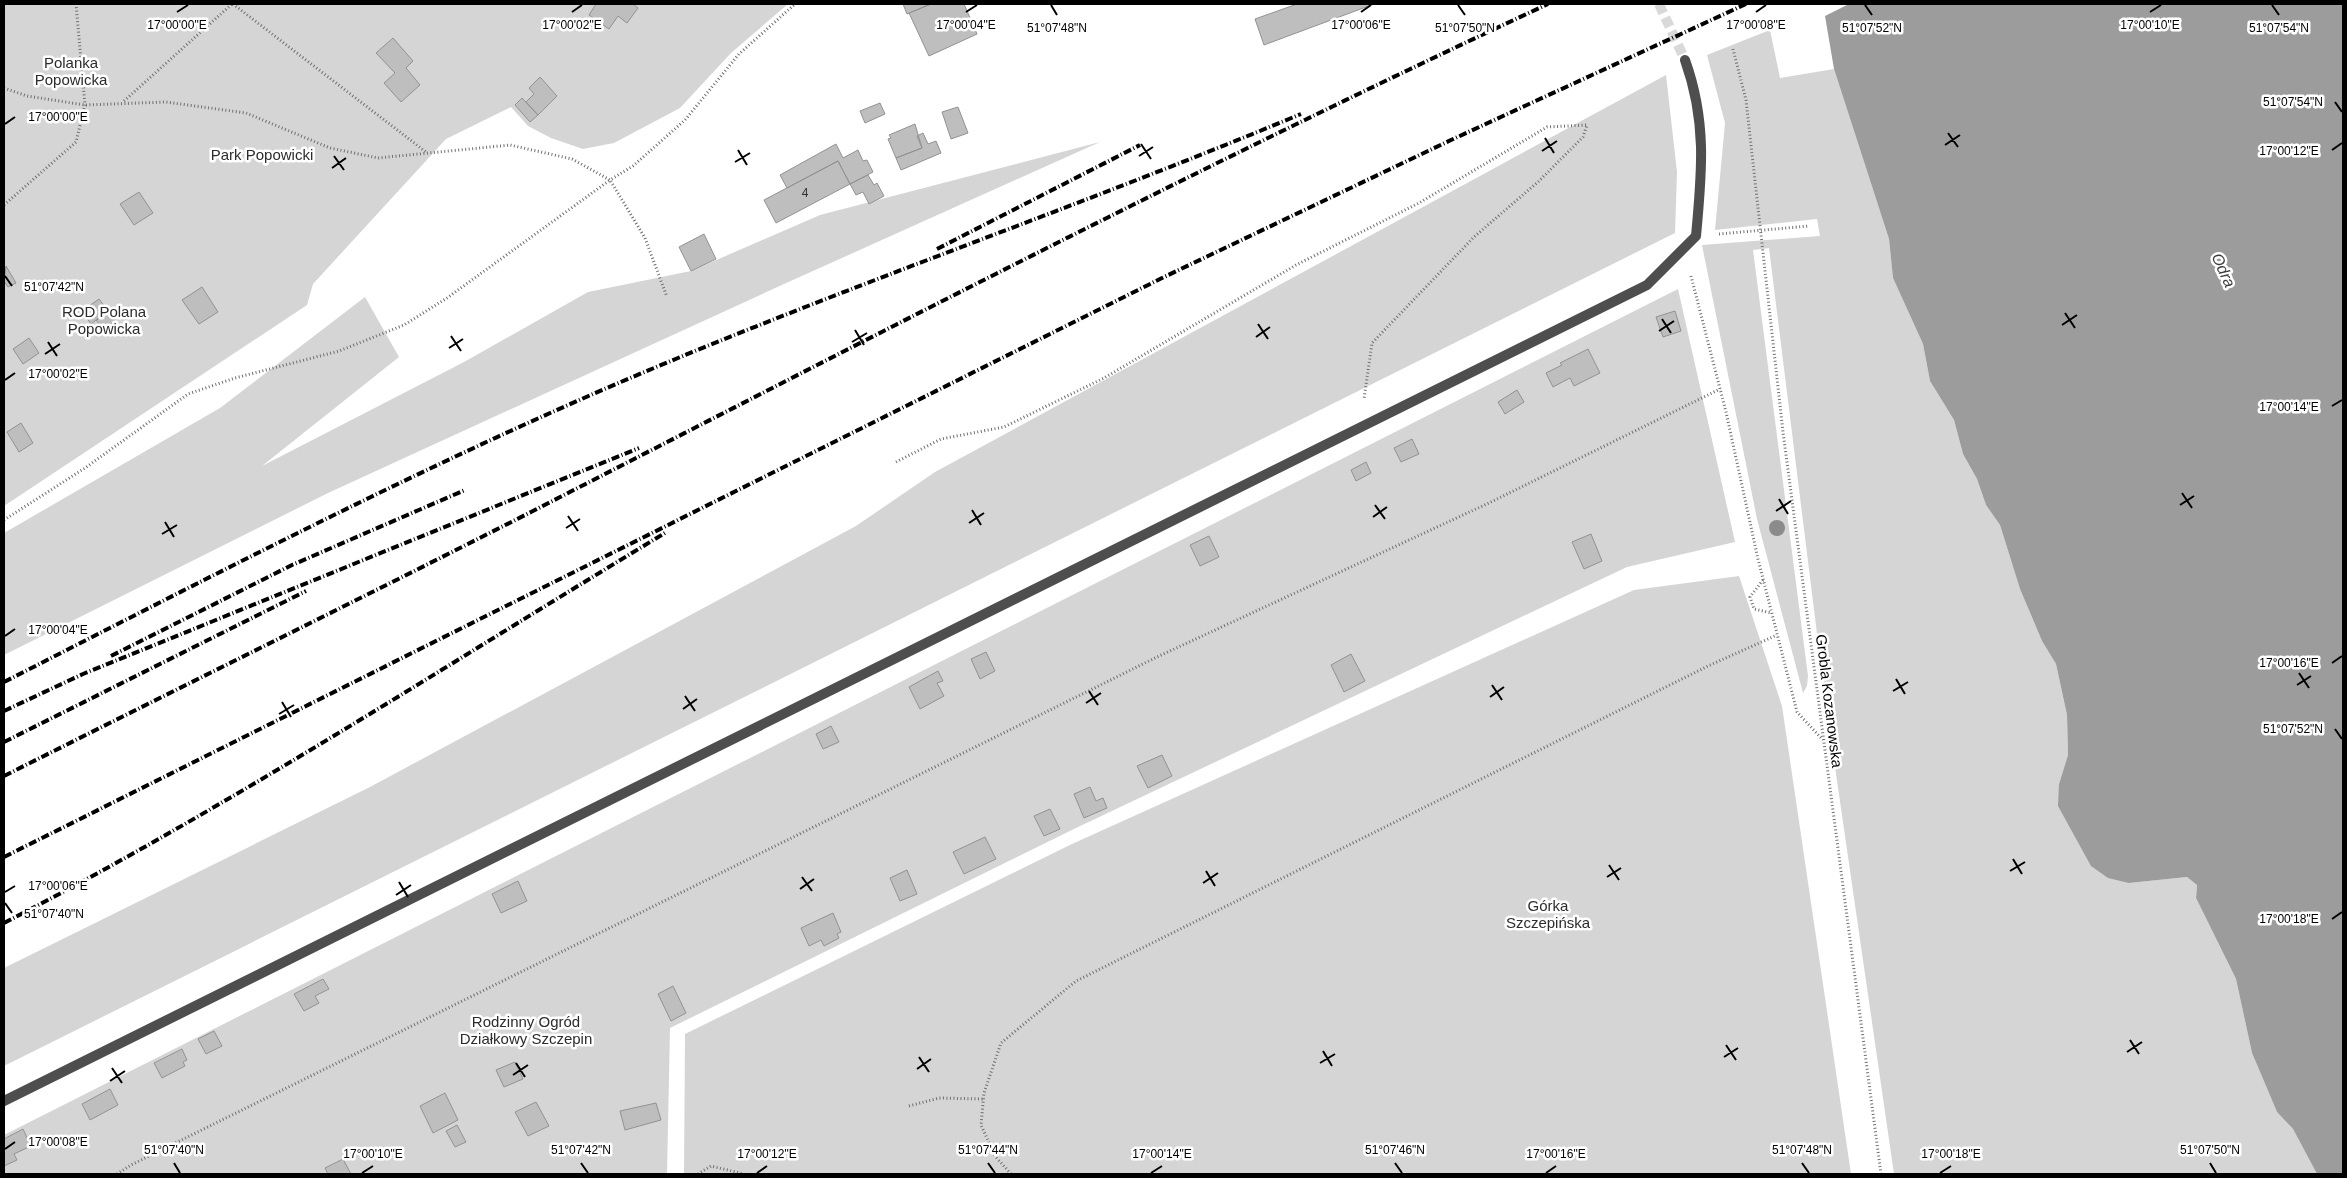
<svg xmlns="http://www.w3.org/2000/svg" width="2347" height="1178" font-family="Helvetica,sans-serif">
  <style>
    .green { fill: #d5d5d5 }
    .water { fill: #9c9c9c }
    .building { fill: #bebebe; stroke: #929292 }
    .lines { fill: none; stroke-linecap: round; stroke-linejoin: round }
    .minor-tunnel { stroke: #d9d9d9; stroke-width: 10; stroke-dasharray: 10 5; stroke-linecap: butt }
    .path { stroke: #707070; stroke-width: 3; stroke-dasharray: 1 2.5; stroke-linecap: butt }
    .minor { stroke: #4e4e4e; stroke-width: 10 }
    .rail { stroke: #000; stroke-width: 4; stroke-dasharray: 8 2.5 1 2.5; stroke-linecap: butt }
    .tree { fill: #8b8b8b }
    .ticks { fill: none; stroke: #000; stroke-width: 2 }
    .labels { text-anchor: middle; stroke-width: 5; stroke-linejoin: round; paint-order: stroke }
    .number-label { font-size: 12px; fill: #303030 }
    .park-label { font-size: 15px; fill: #2c2c2c; stroke: #fff }
    .street-label { font-size: 15px; fill: #000; stroke: #fff }
    .water-label { font-size: 16px; font-style: italic; fill: #3d3d3d; stroke: #fff }
    .ticks-label { font-size: 12px; text-anchor: middle; fill: #000; stroke: #fff; stroke-width: 5; stroke-linejoin: round; paint-order: stroke }
  </style>
  <rect width="100%" height="100%" fill="#fff"/>
  <!-- green -->
  <path class="green" d="M4,4H788L731,53L680,108L614,143L583,149L551,138L528,126L511,107L446,139L313,284L307,305L4,506Z
    M1770,30L1780,78L1834,69L1889,239L1893,278L1923,344L1930,381L1954,420L1963,454L1977,479L1986,505L2000,525L2020,589L2042,641L2056,664L2067,715L2068,755L2059,784L2129,883L2187,877L2197,885L2196,898L2236,979L2252,1053L2277,1112L2293,1129L2317,1174H1894L1825,698L1769,248L1753,250L1808,676L1807,686L1803,693L1757,519L1702,245L1820,236L1817,219L1715,230L1725,123L1707,55Z
    M1666,75L1677,172L1675,233L4,1066V968L370,787L856,526L935,472Z
    M1100,142L784,284L328,493L4,655V533L220,408L365,297L399,357L262,466L464,362L588,292L691,271L820,215Z
    M1678,289L1735,542L1627,567L1076,828L670,1028L667,1174H4V1135Z
    M1739,576L1782,706L1851,1174H684L685,1034L1072,844L1634,590Z"/>
  <!-- water -->
  <path class="water" d="M1849,4H2343V1174H2317L2293,1129L2277,1112L2252,1053L2236,979L2196,898L2197,885L2187,877L2129,883L2108,878L2091,866L2058,806L2059,784L2068,755L2067,715L2056,664L2042,641L2020,589L2000,525L1986,505L1977,479L1963,454L1954,420L1930,381L1923,344L1893,278L1889,239L1834,69L1825,16Z"/>
  <!-- building -->
  <path class="building" d="M596,4H633L638,8L627,23L618,16L609,29L589,15Z
    M903,4H931L907,14Z
    M931,4H964L977,34L929,56L909,13Z
    M1297,4H1374L1264,45L1255,19Z
    M393,38L413,61L406,68L420,85L401,102L384,83L395,73L376,53Z
    M540,77L557,96L538,115L526,102L534,94L529,88Z
    M522,98L538,115L530,122L515,105Z
    M880,103L885,114L865,123L860,111Z
    M958,107L968,133L951,139L942,112Z
    M915,124L922,148L896,158L888,139L891,138L889,135Z
    M923,133L928,144L936,141L941,153L901,170L896,158L922,148L917,136Z
    M836,144L843,158L858,150L863,161L867,160L873,172L850,184L838,161L787,188L780,175Z
    M838,161L850,184L776,223L764,200Z
    M868,175L874,185L877,183L884,196L869,204L863,192L856,195L850,184Z
    M139,192L153,213L134,225L120,204Z
    M704,234L716,259L691,271L679,247Z
    M6,266L16,283L8,287L4,281Z
    M202,287L218,312L199,324L182,300Z
    M99,299L108,311L91,324L82,311Z
    M108,311L115,321L103,330L96,320Z
    M1675,311L1681,331L1663,337L1656,317Z
    M29,338L39,353L23,364L13,349Z
    M1588,349L1600,373L1574,386L1570,378L1553,387L1546,373L1562,365L1560,363Z
    M1517,390L1524,402L1505,414L1498,402Z
    M21,423L33,443L19,452L7,432Z
    M1412,439L1419,454L1401,462L1394,448Z
    M1366,462L1371,473L1356,481L1351,470Z
    M1591,534L1602,561L1584,569L1572,542Z
    M1209,536L1219,557L1200,566L1190,545Z
    M986,652L995,671L980,679L971,659Z
    M1351,654L1365,681L1344,692L1331,665Z
    M938,671L943,681L937,683L944,696L920,709L909,687Z
    M831,726L839,742L823,749L816,734Z
    M1162,755L1172,776L1148,788L1137,766Z
    M1090,787L1096,801L1103,798L1107,808L1084,818L1074,794Z
    M1050,809L1060,829L1044,836L1034,816Z
    M985,837L996,859L964,874L953,852Z
    M907,870L917,894L900,901L890,878Z
    M518,881L527,901L501,913L492,894Z
    M833,913L841,932L837,934L839,938L824,946L821,940L809,946L801,928Z
    M323,979L329,989L315,996L319,1003L304,1011L294,994Z
    M673,986L686,1013L671,1021L658,994Z
    M214,1031L222,1046L206,1054L198,1039Z
    M182,1049L187,1060L183,1062L185,1066L162,1078L154,1063Z
    M515,1062L523,1079L504,1087L496,1070Z
    M110,1089L118,1105L90,1120L82,1104Z
    M445,1093L458,1120L433,1133L420,1106Z
    M536,1102L549,1126L528,1136L515,1112Z
    M656,1103L661,1120L625,1130L620,1111Z
    M457,1125L466,1142L455,1147L446,1131Z
    M23,1129L31,1146L14,1154L17,1160L4,1166V1139Z
    M343,1159L351,1174H328L325,1168Z"/>
  <g class="lines">
    <!-- minor-tunnel -->
    <path class="minor-tunnel" d="M1659,4L1685,60"/>
    <!-- path -->
    <path class="path" d="M233,4L426,152
      M1733,49L1746,100L1783,432L1881,1174
      M4,88L27,96L85,105L166,102L246,113L330,148L378,158L510,145L572,159L610,180L633,166L685,120L739,54L795,4
      M124,101L232,4
      M4,205L76,142L85,105L76,4
      M1719,234L1809,226
      M1691,276L1726,412L1758,559L1797,712L1823,740
      M896,462L941,439L1004,427L1104,378L1296,265L1419,203L1547,127L1587,125L1583,137L1539,181L1474,237L1372,343L1364,399
      M4,520L85,468L188,394L235,378L339,351L404,325L447,298L610,180L645,238L667,297
      M1763,580L1750,597L1754,609L1772,613
      M909,1106L939,1098L984,1099
      M117,1174L131,1165L1157,657L1491,502L1720,389
      M698,1174L711,1166L744,1174
      M1011,1174L995,1156L981,1125L984,1093L1001,1043L1076,981L1708,666L1777,635"/>
    <!-- minor -->
    <path class="minor" d="M4,1101L1647,285L1696,236C1702,172 1707,121 1685,60"/>
    <!-- rail -->
    <path class="rail" d="M937,249L1140,145
      M111,656L292,565L465,490
      M4,682C226,569 447,453 678,358C884,273 1095,200 1301,114
      M4,711L83,674L639,448
      M4,742L306,591
      M4,776C179,688 356,601 531,512C868,339 1204,164 1548,4
      M4,857L1162,278L1451,140L1746,4
      M4,923C231,806 446,665 665,533"/>
  </g>
  <!-- trees -->
  <circle class="tree" cx="1777" cy="528" r="8"/>
  <!-- ticks -->
  <path class="ticks" d="M1051,5L1057,15M1458,5L1465,15M1865,5L1872,15M2272,5L2279,15M177,12L188,5M572,12L582,5M966,12L977,5M1361,12L1371,5M1756,12L1766,5M2150,12L2161,5M2335,102L2342,112M5,124L15,117M1948,133L1958,147M1545,138L1554,153M1141,144L1151,159M1945,145L1960,135M738,150L747,165M2332,150L2342,143M1542,151L1557,141M334,156L344,170M1139,156L1153,147M735,162L750,153M332,168L346,158M5,276L12,286M2065,313L2075,328M1662,319L1671,333M1258,324L1268,339M2062,325L2077,315M855,330L864,345M1659,331L1674,321M451,336L461,351M1256,337L1270,327M48,342L57,356M852,342L867,333M449,348L463,339M45,354L60,344M5,380L15,373M2332,406L2342,400M2182,493L2192,508M1779,499L1788,514M1375,505L1385,519M2180,505L2194,496M972,510L981,525M1776,511L1791,501M568,516L578,531M1373,517L1387,507M165,522L174,537M969,523L984,513M566,528L580,519M162,534L177,525M5,636L15,629M2332,663L2342,656M2299,673L2309,688M1896,679L1905,694M1492,685L1502,700M2297,685L2311,676M1089,691L1098,705M1893,691L1908,682M685,696L695,711M1490,697L1504,687M282,702L291,717M1086,703L1101,693M683,709L697,699M279,714L294,705M2335,729L2342,739M2013,859L2022,874M1609,865L1619,880M1206,871L1215,886M2010,871L2025,862M802,877L812,891M1607,877L1621,868M399,882L408,897M1203,883L1218,873M800,889L814,879M5,892L15,886M396,895L411,885M5,903L12,913M2332,919L2342,912M2130,1040L2139,1054M1726,1045L1736,1060M1323,1051L1332,1066M2127,1052L2142,1042M919,1057L929,1072M1724,1057L1738,1048M516,1063L525,1077M1320,1063L1335,1054M112,1068L122,1083M917,1069L931,1059M513,1075L528,1065M110,1081L125,1071M5,1149L15,1142M174,1163L180,1173M581,1163L588,1173M988,1163L995,1173M1395,1163L1402,1173M1802,1163L1809,1173M2210,1163L2216,1173M362,1173L373,1166M757,1173L767,1166M1151,1173L1162,1166M1546,1173L1556,1166M1940,1173L1951,1166"/>
  <g class="labels">
    <!-- number labels -->
    <g class="number-label">
      <text x="805" y="197">4</text>
    </g>
    <!-- park labels -->
    <g class="park-label">
      <text x="71" y="68">Polanka<tspan x="71" dy="17">Popowicka</tspan></text>
      <text x="262" y="160">Park Popowicki</text>
      <text x="104" y="317">ROD Polana<tspan x="104" dy="17">Popowicka</tspan></text>
      <text x="1548" y="911">Górka<tspan x="1548" dy="17">Szczepińska</tspan></text>
      <text x="526" y="1027">Rodzinny Ogród<tspan x="526" dy="17">Działkowy Szczepin</tspan></text>
    </g>
    <!-- street labels -->
    <g class="street-label">
      <text transform="translate(1829 701) rotate(83)" y="5">Grobla Kozanowska</text>
    </g>
    <!-- water labels -->
    <g class="water-label">
      <text transform="translate(2224 270) rotate(66)" y="6">Odra</text>
    </g>
  </g>
  <g class="ticks-label">
    <text x="177" y="29">17°00'00"E</text>
    <text x="572" y="29">17°00'02"E</text>
    <text x="966" y="29">17°00'04"E</text>
    <text x="1361" y="29">17°00'06"E</text>
    <text x="1756" y="29">17°00'08"E</text>
    <text x="2150" y="29">17°00'10"E</text>
    <text x="2279" y="32">51°07'54"N</text>
    <text x="1057" y="32">51°07'48"N</text>
    <text x="1465" y="32">51°07'50"N</text>
    <text x="1872" y="32">51°07'52"N</text>
    <text x="2293" y="106">51°07'54"N</text>
    <text x="58" y="121">17°00'00"E</text>
    <text x="2289" y="155">17°00'12"E</text>
    <text x="54" y="291">51°07'42"N</text>
    <text x="58" y="378">17°00'02"E</text>
    <text x="2289" y="411">17°00'14"E</text>
    <text x="58" y="634">17°00'04"E</text>
    <text x="2289" y="667">17°00'16"E</text>
    <text x="2293" y="733">51°07'52"N</text>
    <text x="58" y="890">17°00'06"E</text>
    <text x="54" y="918">51°07'40"N</text>
    <text x="2289" y="923">17°00'18"E</text>
    <text x="58" y="1146">17°00'08"E</text>
    <text x="174" y="1154">51°07'40"N</text>
    <text x="581" y="1154">51°07'42"N</text>
    <text x="988" y="1154">51°07'44"N</text>
    <text x="1395" y="1154">51°07'46"N</text>
    <text x="1802" y="1154">51°07'48"N</text>
    <text x="2210" y="1154">51°07'50"N</text>
    <text x="373" y="1158">17°00'10"E</text>
    <text x="767" y="1158">17°00'12"E</text>
    <text x="1162" y="1158">17°00'14"E</text>
    <text x="1556" y="1158">17°00'16"E</text>
    <text x="1951" y="1158">17°00'18"E</text>
  </g>
  <!-- border -->
  <rect width="2347" height="1178" fill="none" stroke="#000000" stroke-width="10"/>
</svg>
